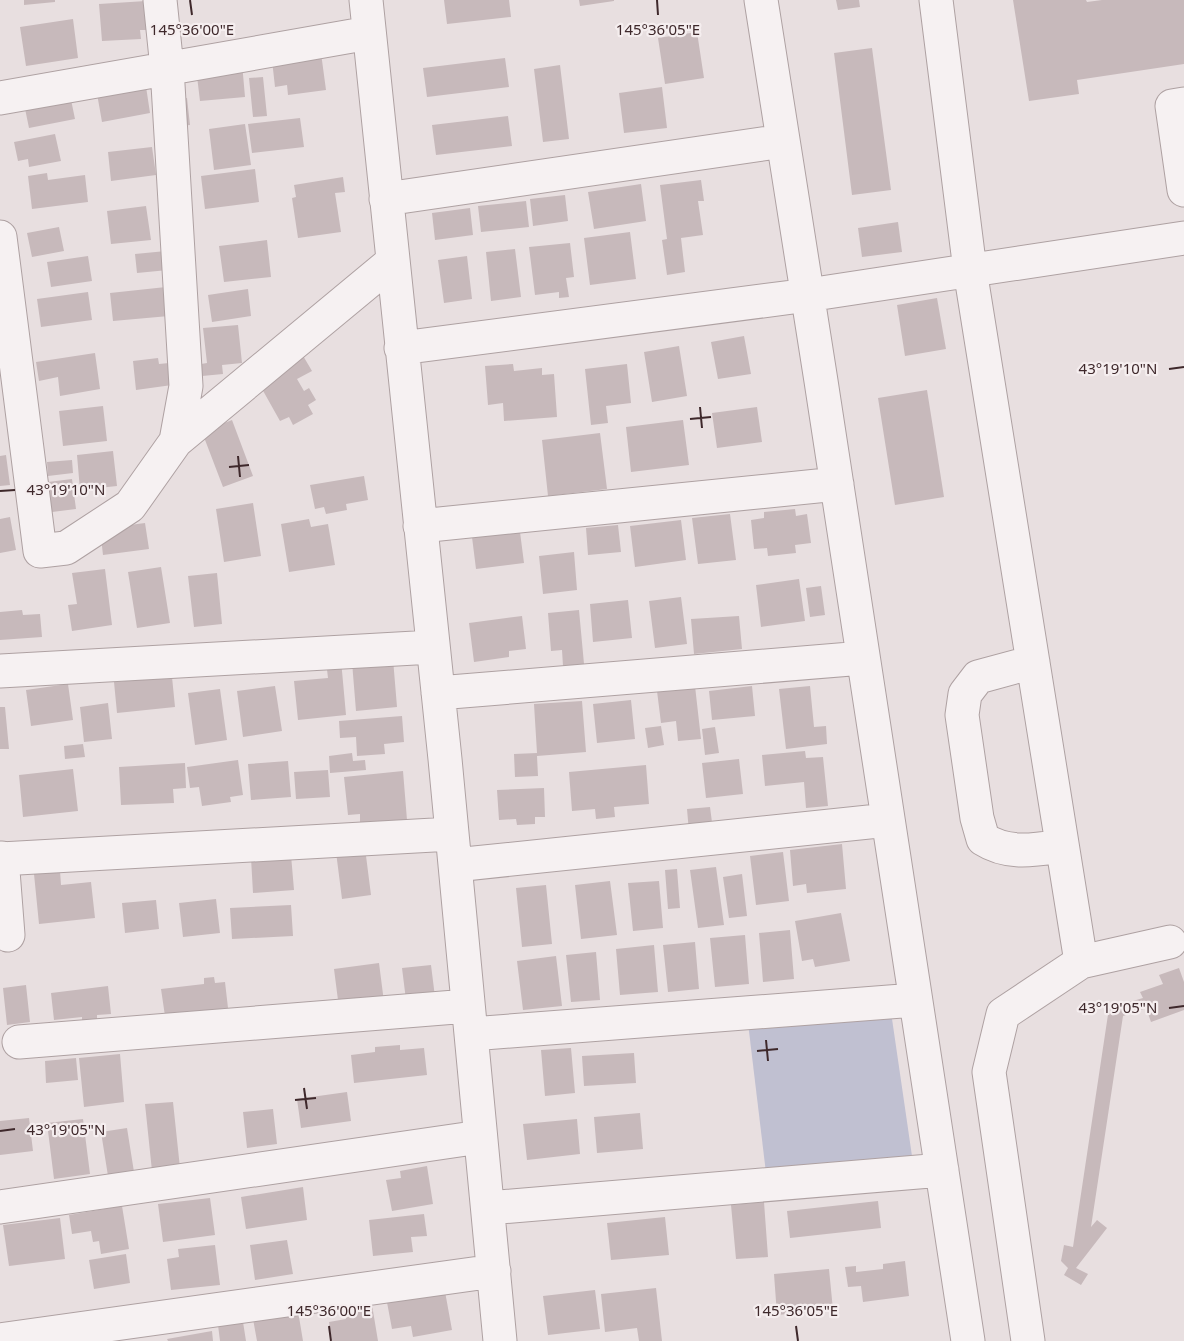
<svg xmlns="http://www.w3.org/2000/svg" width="1184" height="1341" font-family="'Noto Sans',sans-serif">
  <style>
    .green { fill: #c0c0d1 }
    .building { fill: #c7b9bb }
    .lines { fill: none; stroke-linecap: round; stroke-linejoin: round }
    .minor-casing { stroke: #aea1a2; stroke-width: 35 }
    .minor { stroke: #f6f1f2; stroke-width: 33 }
    .ticks { fill: none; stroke: #3e282b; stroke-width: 2 }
    .ticks-label { font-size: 15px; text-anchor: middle; fill: #3e282b; stroke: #f5eeef; stroke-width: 4.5; stroke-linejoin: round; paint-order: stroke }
  </style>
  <rect width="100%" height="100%" fill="#e8dfe0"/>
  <!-- green -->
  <path class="green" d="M891,1012L912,1156L766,1173L748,1023Z"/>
  <!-- building -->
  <path class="building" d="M24,0H55V2L24,5Z
    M444,0H509L511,17L447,24Z
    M579,0H614V1L580,6Z
    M836,0H859L860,7L838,10Z
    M1013,0H1086L1087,2L1102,0H1184V64L1077,80L1079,94L1029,101Z
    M146,1L149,30H140L141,39L102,41L99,4Z
    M73,19L78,58L26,66L20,27Z
    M697,32L704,78L665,84L658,38Z
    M872,48L891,190L852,195L834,53Z
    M321,53L326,90L288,95L287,85L275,87L272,60Z
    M505,58L509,87L427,97L423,68Z
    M242,63L245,97L200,101L196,68Z
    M560,65L569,139L543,142L534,69Z
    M263,77L267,116L253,117L249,78Z
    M145,80L150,113L102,122L96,88Z
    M662,87L667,128L624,133L619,93Z
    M69,90L75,119L29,128L23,99Z
    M187,98L190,125L179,126L176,100Z
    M508,116L512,146L436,155L432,125Z
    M300,118L304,147L252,153L248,124Z
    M245,124L251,165L214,170L209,129Z
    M55,134L61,161L29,167L28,159L18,161L14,142Z
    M152,147L156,175L111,181L108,152Z
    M255,169L259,202L205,209L201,176Z
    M47,173L48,180L85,175L88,202L32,209L28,176Z
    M343,177L345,192L335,193L341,232L298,238L292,198L296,197L294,185Z
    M701,180L704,201H698L703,235L681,238L685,272L667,275L662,240L667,239L660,185Z
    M641,184L646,221L594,229L588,192Z
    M565,195L568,221L533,226L530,199Z
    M526,201L529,227L481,232L478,206Z
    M146,206L151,240L111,244L107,211Z
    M470,208L473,235L435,240L432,213Z
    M898,222L902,252L862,257L858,228Z
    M59,227L64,251L32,257L27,233Z
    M630,232L636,279L590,285L584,238Z
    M267,240L271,277L224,282L219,246Z
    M570,243L574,277L566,278L569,297L559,298V292L535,295L529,247Z
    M515,249L521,297L491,301L486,252Z
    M166,251L168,270L137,273L135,254Z
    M88,256L92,281L51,287L47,262Z
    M467,256L472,299L444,303L438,260Z
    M166,287L169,316L113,321L110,293Z
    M248,289L251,316L212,322L208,295Z
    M88,292L92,320L41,327L37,299Z
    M937,298L946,349L905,356L897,305Z
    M238,325L242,363L222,365L223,374L202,376L201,364L207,363L203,328Z
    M744,336L751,374L718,379L711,342Z
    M679,346L687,396L652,402L644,352Z
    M95,353L100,389L60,396L58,377L39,381L36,362Z
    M302,354L312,371L297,379L304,391L309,388L316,400L308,405L313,414L293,425L289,417L280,421L257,380Z
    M158,358L159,364L169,363L172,385L136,390L133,361Z
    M513,364L514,371L542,368V375L554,374L557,417L504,421L503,403L488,405L485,366Z
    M627,364L631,403L606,406L608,423L591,425L585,369Z
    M927,390L944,497L895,505L878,398Z
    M103,406L107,441L63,446L59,411Z
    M757,407L762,442L717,448L712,413Z
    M232,420L253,476L223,487L202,432Z
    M683,420L689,465L631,472L626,427Z
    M600,433L607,489L548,496L542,440Z
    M113,451L117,486L80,490L77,455Z
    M6,455L10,485L0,486V456Z
    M72,460L73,473L48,476L47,462Z
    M364,476L368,500L346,504L347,510L326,514L324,507L315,509L310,485Z
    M72,479L76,509L44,513L40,483Z
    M253,503L261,556L224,562L216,509Z
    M795,509L796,516L807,514L811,543L795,545L796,553L768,556L767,548L754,549L751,520L764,518V512Z
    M730,514L736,560L698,564L692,518Z
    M10,517L16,550L0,553V519Z
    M309,519L311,527L328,524L335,565L289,572L281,524Z
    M681,520L686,560L635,567L630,526Z
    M145,523L149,549L103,555L100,529Z
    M618,525L621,552L588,555L586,528Z
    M520,532L524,563L476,569L472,537Z
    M574,552L577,590L543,594L539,556Z
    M161,567L170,623L137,628L128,572Z
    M105,569L112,625L72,631L68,605L77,604L72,573Z
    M217,573L222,624L194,627L188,576Z
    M799,579L805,621L761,627L756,585Z
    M821,586L825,615L810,617L806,588Z
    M681,597L687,644L655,648L649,601Z
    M628,600L632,638L593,642L590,604Z
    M22,610L23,615L40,614L42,637L0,640V612Z
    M579,610L584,664L563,666L562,650L551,651L548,613Z
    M522,616L526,649L509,651V657L474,662L469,623Z
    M739,616L742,649L694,654L691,619Z
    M393,659L397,707L356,711L352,662Z
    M341,660L346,715L298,720L294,681L328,678L326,661Z
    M172,677L175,707L117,713L114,682Z
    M68,684L73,720L31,726L26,690Z
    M275,686L282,731L243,737L237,691Z
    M695,686L701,739L678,741L676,721L661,723L657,691Z
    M752,686L755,716L712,720L709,691Z
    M810,686L814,727L826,726L827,744L786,749L779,689Z
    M220,689L227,740L195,745L188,693Z
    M631,700L635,739L597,743L593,704Z
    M582,701L586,752L537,756L538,776L515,777L514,754L537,753L534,704Z
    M108,703L112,739L84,742L80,707Z
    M0,707H5L9,749H0Z
    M402,716L404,742L384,744L385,754L357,756L356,737L340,738L339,721Z
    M661,726L664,745L648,748L645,728Z
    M715,727L719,753L705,755L702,729Z
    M83,744L85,757L65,759L64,746Z
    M805,751L806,758L823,757L828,806L806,808L804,782L765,786L762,755Z
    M352,753L353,761L365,760L366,770L330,773L329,756Z
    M739,759L743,794L706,798L702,763Z
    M238,760L243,795L230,797L231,802L202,806L199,787L190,788L187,767Z
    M288,761L291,797L251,800L248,764Z
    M185,763L186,788L173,789L174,803L121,805L119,767Z
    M646,765L649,804L614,807L615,817L596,819L595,809L572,811L569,772Z
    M73,769L78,811L23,817L19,775Z
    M328,770L330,797L296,799L294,772Z
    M403,771L407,820L360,824V814L348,815L344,777Z
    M544,788L545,817H535V824L517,825L516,819L499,820L497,790Z
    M710,807L713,830L689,832L687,809Z
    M842,844L846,889L807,893L806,884L793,886L790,850Z
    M365,848L371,895L342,899L336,852Z
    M783,852L789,901L756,905L750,856Z
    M291,855L294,890L253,893L251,858Z
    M716,867L724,925L698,928L690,870Z
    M677,869L680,908L668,909L665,870Z
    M60,871L61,885L91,882L95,918L39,924L34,874Z
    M742,874L747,916L729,918L723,877Z
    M610,881L617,935L581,939L575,885Z
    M659,881L663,928L633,931L628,883Z
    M546,885L552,944L522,947L516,888Z
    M216,899L220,933L183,937L179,903Z
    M156,900L159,929L125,933L122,903Z
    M291,905L293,936L232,939L230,908Z
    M841,913L850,961L815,967L813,959L802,961L795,921Z
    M790,930L794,979L763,982L759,933Z
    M745,935L749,984L715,987L710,938Z
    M695,942L699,989L668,992L663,945Z
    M654,945L658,992L620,995L616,949Z
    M596,952L600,1000L571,1002L566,955Z
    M556,956L562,1006L523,1010L517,961Z
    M379,963L384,1002L339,1008L334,969Z
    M431,965L435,997L406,1000L402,968Z
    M1179,968L1184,982V1010L1151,1022L1146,1008L1123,1016L1091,1227L1097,1220L1107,1228L1076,1268L1088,1274L1081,1285L1064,1275L1068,1268L1061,1261L1064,1245L1073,1247L1109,1008L1143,998L1140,992L1163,984L1159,975Z
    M214,977L215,983L225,982L228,1008L165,1016L161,989L204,984V978Z
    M26,985L30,1022L7,1025L3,988Z
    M108,986L111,1014L97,1015V1020L82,1022V1017L54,1020L51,993Z
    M400,1045V1050L424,1048L427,1075L354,1083L351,1055L375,1052V1047Z
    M571,1048L575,1093L545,1096L541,1050Z
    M634,1053L636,1083L584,1086L582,1056Z
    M120,1054L124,1102L84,1107L79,1058Z
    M76,1058L78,1080L46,1083L45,1061Z
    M347,1092L351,1121L301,1128L297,1099Z
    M173,1102L180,1168L152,1171L145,1104Z
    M273,1109L277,1144L247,1148L243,1112Z
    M640,1113L643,1149L597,1153L594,1117Z
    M29,1118L33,1151L0,1155V1121Z
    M83,1119L90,1174L54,1179L47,1123Z
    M577,1119L580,1154L527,1160L523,1124Z
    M127,1128L134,1172L108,1176L101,1132Z
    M427,1166L433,1204L392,1211L386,1180L401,1178L400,1171Z
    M303,1187L307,1220L246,1229L241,1197Z
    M210,1198L215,1235L163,1242L158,1204Z
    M878,1201L881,1228L790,1238L787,1211Z
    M764,1202L768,1257L736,1259L731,1205Z
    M122,1206L129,1249L101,1254L99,1241L93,1242L91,1231L72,1234L69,1215Z
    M424,1214L427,1236L411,1237L413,1252L373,1256L369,1220Z
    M665,1217L669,1255L611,1260L607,1223Z
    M60,1218L65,1259L9,1266L3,1225Z
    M287,1240L293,1274L255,1280L250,1245Z
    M215,1245L220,1285L171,1290L167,1259L179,1257L178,1249Z
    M126,1254L130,1283L94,1289L89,1260Z
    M905,1261L909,1296L863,1302L861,1286L848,1287L845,1267L856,1266V1272L883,1269V1264Z
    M829,1269L833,1310L777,1315L774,1274Z
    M444,1286L452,1330L413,1337L411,1326L392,1329L386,1297Z
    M656,1288L662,1341H639L637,1328L605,1332L601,1294Z
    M595,1290L600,1329L548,1335L543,1296Z
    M372,1305L378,1341H332L329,1322L346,1319L344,1310Z
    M298,1311L303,1341H257L253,1319Z
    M243,1322L246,1341H220L218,1325Z
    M212,1331L213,1341H168L167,1339Z"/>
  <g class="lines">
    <defs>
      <path id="minor" d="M160,0L167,68L186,386L176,441
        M366,0L445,759L500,1341
        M761,0L821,381L968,1341
        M936,0L970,270L1081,962L1003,1014L989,1072L1028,1341
        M0,98L369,33
        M1184,104L1172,106L1184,190
        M386,199L783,141
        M0,237L40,551L66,548L130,506L176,441L392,262
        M401,348L808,295L1184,238
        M420,526L837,484
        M1033,662L978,677L965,694L962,715L977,818L983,839C1008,855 1034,850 1062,846
        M0,671L433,647
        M438,693L863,658
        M2,858L8,935
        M0,859L452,834
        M455,865L888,820
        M1081,962L1170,942
        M471,1034L915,1000
        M19,1042L468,1006
        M0,1207L480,1137
        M488,1208L942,1170
        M0,1340L494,1271"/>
    </defs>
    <!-- minor casing -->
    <use href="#minor" class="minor-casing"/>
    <!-- minor -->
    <use href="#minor" class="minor"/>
  </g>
  <!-- ticks -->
  <path class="ticks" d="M190,0L192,15M657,0L658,15M1169,369L1184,367M700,407L702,428M690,419L711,417M238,456L240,477M229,467L249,465M0,491L15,490M1169,1008L1184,1006M766,1040L768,1061M757,1051L778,1049M304,1088L307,1109M295,1100L316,1098M0,1131L15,1129M329,1326L331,1341M796,1326L798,1341"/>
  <g class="ticks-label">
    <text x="192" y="35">145°36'00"E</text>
    <text x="658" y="35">145°36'05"E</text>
    <text x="1118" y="374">43°19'10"N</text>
    <text x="66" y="495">43°19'10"N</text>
    <text x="1118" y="1013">43°19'05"N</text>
    <text x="66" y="1135">43°19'05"N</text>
    <text x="329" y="1316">145°36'00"E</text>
    <text x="796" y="1316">145°36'05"E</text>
  </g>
</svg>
